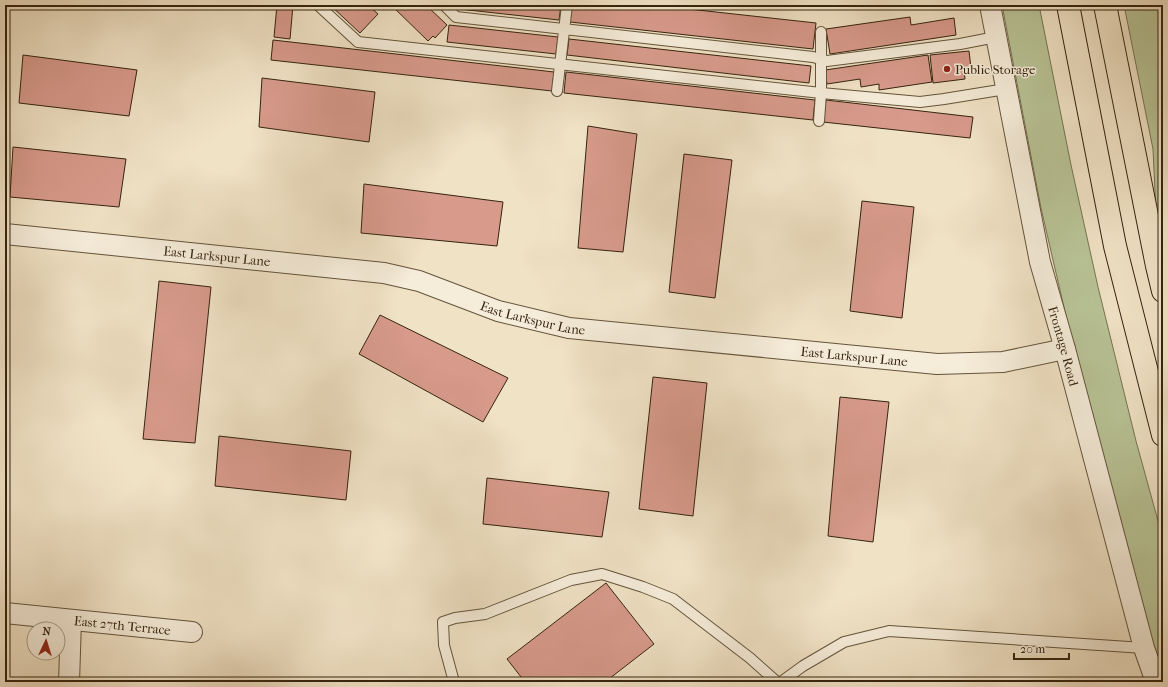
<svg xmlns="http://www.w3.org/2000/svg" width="1168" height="687" font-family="'IM FELL French Canon',serif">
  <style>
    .green { fill: #b8c396; stroke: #767452 }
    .building { fill: #d79a8b; stroke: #35240e }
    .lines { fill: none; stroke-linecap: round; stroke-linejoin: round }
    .service-casing { stroke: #64543c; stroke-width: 12 }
    .minor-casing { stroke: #64543c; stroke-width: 22 }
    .trunk-casing { stroke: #35240e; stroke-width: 24 }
    .service { stroke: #f5ecd9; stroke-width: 10 }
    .minor { stroke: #f5ecd9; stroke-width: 20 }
    .trunk { stroke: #f0e2c5; stroke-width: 22 }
    .poi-dot { fill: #8f2418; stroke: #f5ecd9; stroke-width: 1.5 }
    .labels { text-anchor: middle; stroke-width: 3; stroke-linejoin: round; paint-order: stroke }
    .poi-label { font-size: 13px; fill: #35240e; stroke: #f5ecd9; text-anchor: start }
    .street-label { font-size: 13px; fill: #35240e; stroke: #f5ecd9 }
  </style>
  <rect width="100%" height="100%" fill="#f0e2c5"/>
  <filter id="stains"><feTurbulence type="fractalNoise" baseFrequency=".005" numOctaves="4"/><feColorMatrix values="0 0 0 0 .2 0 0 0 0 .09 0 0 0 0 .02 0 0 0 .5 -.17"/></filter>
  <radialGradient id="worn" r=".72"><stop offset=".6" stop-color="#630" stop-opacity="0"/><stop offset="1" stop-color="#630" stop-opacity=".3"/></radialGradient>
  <!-- green -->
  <path class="green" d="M1002,5H1039L1071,165L1098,287L1136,441L1163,539V681L1085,398L1041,208Z
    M1124,5H1163V241L1156,212L1153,149Z"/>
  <!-- building -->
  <path class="building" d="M277,5H293L290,39L274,37Z
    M330,5H368L378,14L360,33Z
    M391,5H426L447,25L435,38L433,36L428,41Z
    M459,5H561L559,20L459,9Z
    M572,5H652L816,23L813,49L570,22Z
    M910,17L911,25L954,18L956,35L830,54L826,29Z
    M449,25L558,37L556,54L447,42Z
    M569,39L811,66L809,83L567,55Z
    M273,40L554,72L552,91L271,60Z
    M969,51L971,68L964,69L965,79L933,83L930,55Z
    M23,55L137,70L129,116L19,103Z
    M928,55L932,82L879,90V84L861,87L860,79L827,84L825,70Z
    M566,72L815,100L813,120L564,93Z
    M262,78L375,92L369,142L259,127Z
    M826,100L973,117L970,138L823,122Z
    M588,126L637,134L623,252L578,248Z
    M13,147L126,159L119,207L10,197Z
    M684,154L732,160L715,298L669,292Z
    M364,184L503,202L497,246L361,233Z
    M862,201L914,207L902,318L850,311Z
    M159,281L211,287L195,443L143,439Z
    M380,315L508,378L483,422L359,354Z
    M653,377L707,383L693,516L639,509Z
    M840,397L889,402L873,542L828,536Z
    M219,436L351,451L346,500L215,486Z
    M487,478L609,492L602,537L483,524Z
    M606,583L654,644L605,682H525L507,659Z"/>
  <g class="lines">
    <defs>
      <path id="service" d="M318,5L358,42L821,93L920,102L944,99L1006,89
        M444,5L456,17L813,57L827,61L960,44L996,37
        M557,91L567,5
        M819,121L821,93V32
        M454,682L444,645L443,622L455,618L485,614L571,580L602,574L643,587L673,599L750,658L777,682
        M781,682L803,666L844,642L889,631L1144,648"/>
      <g id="minor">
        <path id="s1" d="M990,5L1040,262L1065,349L1144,648L1156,682"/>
        <path id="s2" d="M5,234L384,273L419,281L498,311L569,328L937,364L1003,362L1065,349"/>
        <path id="s3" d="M5,613L192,632"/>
        <path d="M69,682L71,620"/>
      </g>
      <path id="trunk" d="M1068,5L1115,246L1163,435
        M1105,5L1157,266L1163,291"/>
    </defs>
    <!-- service casing -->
    <use href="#service" class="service-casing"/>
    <!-- minor casing -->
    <use href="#minor" class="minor-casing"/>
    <!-- trunk casing -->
    <use href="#trunk" class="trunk-casing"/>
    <!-- service -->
    <use href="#service" class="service"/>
    <!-- minor -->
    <use href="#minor" class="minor"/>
    <!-- trunk -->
    <use href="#trunk" class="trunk"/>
  </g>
  <!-- markers -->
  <circle class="poi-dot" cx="947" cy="69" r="4"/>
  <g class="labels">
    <!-- poi labels -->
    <g class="poi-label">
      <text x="955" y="74">Public Storage</text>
    </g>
    <!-- street labels -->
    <g class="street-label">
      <text dy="5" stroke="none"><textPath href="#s2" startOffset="213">East Larkspur Lane</textPath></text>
      <text dy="5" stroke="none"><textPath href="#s2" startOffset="537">East Larkspur Lane</textPath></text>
      <text dy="5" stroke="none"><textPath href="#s1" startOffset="349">Frontage Road</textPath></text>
      <text dy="5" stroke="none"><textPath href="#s2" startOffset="861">East Larkspur Lane</textPath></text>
      <text dy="5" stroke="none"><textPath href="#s3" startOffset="118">East 27th Terrace</textPath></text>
    </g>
  </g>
  <!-- margin -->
  <rect width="1168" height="687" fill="none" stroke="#f0e2c5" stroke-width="20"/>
  <rect x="6" y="6" width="1156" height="675" fill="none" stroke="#35240e" stroke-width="2"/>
  <rect x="10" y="10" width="1148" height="667" fill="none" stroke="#35240e"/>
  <!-- north arrow -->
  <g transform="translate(46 641) rotate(4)"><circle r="19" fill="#f5ecd9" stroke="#a89c88"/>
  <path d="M0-3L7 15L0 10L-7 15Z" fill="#8f2418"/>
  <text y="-6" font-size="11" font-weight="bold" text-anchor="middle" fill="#35240e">N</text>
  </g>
  <!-- scale -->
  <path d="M1014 653v6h55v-6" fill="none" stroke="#35240e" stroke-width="2"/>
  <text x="1020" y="653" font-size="12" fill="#35240e" stroke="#f5ecd9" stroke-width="3" paint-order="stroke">20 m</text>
  <rect width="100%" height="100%" filter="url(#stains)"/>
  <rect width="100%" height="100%" fill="url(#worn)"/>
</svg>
